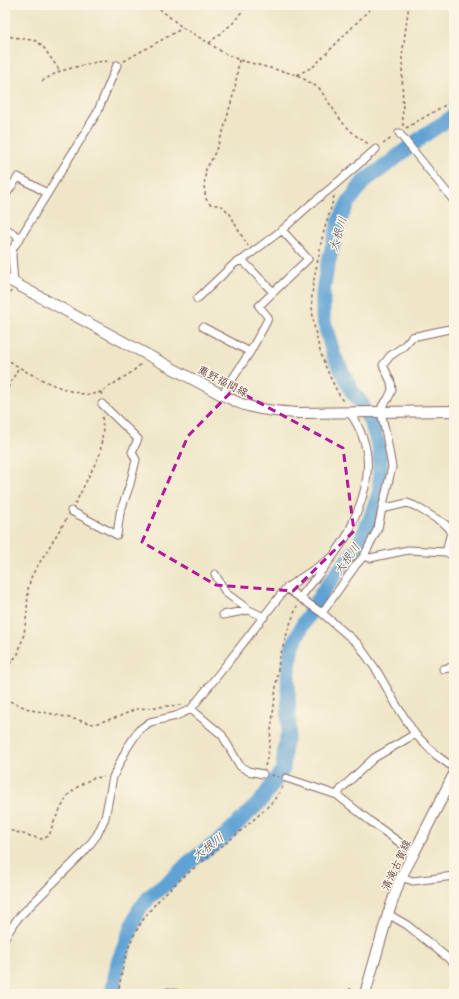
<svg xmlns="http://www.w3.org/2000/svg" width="459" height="999" font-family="Mali,'Klee One',sans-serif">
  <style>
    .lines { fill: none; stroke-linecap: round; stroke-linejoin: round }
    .river { stroke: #5fa2d4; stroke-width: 15 }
    .street-casing { stroke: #846562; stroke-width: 9 }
    .secondary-casing { stroke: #846562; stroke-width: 12 }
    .path { stroke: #846562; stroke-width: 1.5; stroke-dasharray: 3 3; stroke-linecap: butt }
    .street { stroke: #fff; stroke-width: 7 }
    .secondary { stroke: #fff; stroke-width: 10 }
    .marked { fill: none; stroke: #b5179e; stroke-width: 3; stroke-dasharray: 8 5; stroke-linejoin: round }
    .labels { text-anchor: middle; stroke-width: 3; stroke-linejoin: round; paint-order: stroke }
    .street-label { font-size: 11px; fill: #4a1f2b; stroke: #fcf5e5 }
    .water-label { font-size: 12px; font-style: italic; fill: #52536f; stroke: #fcf5e5 }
  </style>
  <rect width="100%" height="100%" fill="#fcf5e5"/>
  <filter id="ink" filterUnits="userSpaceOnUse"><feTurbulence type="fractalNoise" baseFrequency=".025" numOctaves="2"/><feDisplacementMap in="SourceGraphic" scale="8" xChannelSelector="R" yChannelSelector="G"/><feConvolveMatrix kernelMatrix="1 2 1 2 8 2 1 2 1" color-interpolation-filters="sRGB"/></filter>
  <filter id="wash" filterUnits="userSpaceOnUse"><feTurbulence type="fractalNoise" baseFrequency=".012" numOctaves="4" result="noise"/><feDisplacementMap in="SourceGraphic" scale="16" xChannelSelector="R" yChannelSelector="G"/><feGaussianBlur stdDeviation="0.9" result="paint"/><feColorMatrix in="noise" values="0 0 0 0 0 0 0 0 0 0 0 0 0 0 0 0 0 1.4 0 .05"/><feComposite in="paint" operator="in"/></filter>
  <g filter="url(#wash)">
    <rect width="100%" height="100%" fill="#efe6c8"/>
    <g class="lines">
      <!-- river -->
      <path class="river" d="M112,994L118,962L139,910L150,896L171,880L189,862L220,840L261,801L283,769L285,746L289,730L288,676L291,650L302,626L323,591L358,546L370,520L380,491V451L373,428L362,404L353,393L334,356L323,318V292L327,268L333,245L340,219L348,203L364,181L384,167L426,134L454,116"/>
    </g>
  </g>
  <g filter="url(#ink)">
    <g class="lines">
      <defs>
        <path id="street" d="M399,133L454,201
          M5,192L7,193L18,177L47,193
          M5,228L20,238
          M14,283L12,256L13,248L20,238L97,113L117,65
          M273,292L242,260L282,230L311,204L331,188L376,149
          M197,299L235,263L242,260
          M203,327L250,352
          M222,395L250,352L267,321L268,317L259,306L308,259L282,230
          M382,509L407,503L415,506L445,524L449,528L451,532L446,552
          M71,511L117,535L120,513L130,484L136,460L132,452L138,439L102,404
          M364,556L370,558L408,550L446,552L454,556
          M215,574L226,593L249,610L264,617
          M286,588L322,613L358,644L377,671L397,706L415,734L436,755L454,768
          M300,598C315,578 333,559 346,537C350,531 352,524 355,517C371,481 374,447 350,413
          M322,613L356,565L364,556L378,528L382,509L392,467L386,434L381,412L382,406L388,399L392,390L391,382L383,365L390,356L403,347L412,337L454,328
          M223,615L249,610
          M443,669L454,667
          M191,709L222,735L240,766L248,771L263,774
          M286,778L337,795L370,821L414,853
          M337,795L342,788L374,758L415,734
          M401,877L413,881L454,876
          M388,914L407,925L454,963
          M5,937L18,918L84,852L97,835L105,818L113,777L127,748L139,730L150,722L176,716L191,709L233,656L286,588L331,558
          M168,994V992L178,994"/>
        <path id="secondary" d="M5,278L222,395C230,398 239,404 248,406C265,411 282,412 299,413L454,411
          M365,994L388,914L401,877L414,853L454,774"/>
      </defs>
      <!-- street casing -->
      <use href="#street" class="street-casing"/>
      <!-- secondary casing -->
      <use href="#secondary" class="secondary-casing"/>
      <!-- path -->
      <path class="path" d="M155,5L183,28L209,43L222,52L239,60L297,75L319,88L342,122L355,135L370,145
        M5,34L7,36L37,41L44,48L60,71
        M209,43L233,23L247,5
        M239,60L235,88L223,132L213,157L206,169L204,186L206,199L210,204L222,206L230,214L240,233L248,246
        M124,61L183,28
        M297,75L314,66L374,5
        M42,81L60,71L96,62L110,61
        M403,126L402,57L408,11L410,5
        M406,128L454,100
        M383,144L393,137
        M334,196C331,209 327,221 323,234C320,249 317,264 314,279C313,288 311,297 312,306C314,341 326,374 344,403
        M5,304L11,291
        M5,358L25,371L51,384L73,392L89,395L101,392L132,372L142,363
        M101,392L102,397
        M5,393L19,367
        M75,504L100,454L103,430L102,414
        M5,667L8,666L18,654L24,634L27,612L28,589L32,575L67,518
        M5,698L7,700L31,710L53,714L94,724L118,717L136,709L179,705H181
        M265,766L268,755L272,723L279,660L289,627L297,606
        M271,775L279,777
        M5,829L41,839L49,836L54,821L68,795L80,785L93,778L104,777
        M118,994C121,976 124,958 131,941C133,936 136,932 138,928C162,886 209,859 244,828C258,815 275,803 283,786
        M338,994L350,989L357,993"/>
      <!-- street -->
      <use href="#street" class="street"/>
      <!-- secondary -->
      <use href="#secondary" class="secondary"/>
    </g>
  </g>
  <!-- marked area -->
  <path class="marked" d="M234,389L343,448L354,531L293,591L216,585L142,542L188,436Z"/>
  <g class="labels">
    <!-- street labels -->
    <g class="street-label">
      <text transform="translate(223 381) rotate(27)" y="4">薦野福間線</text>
      <text transform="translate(396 865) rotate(-65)" y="4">清滝古賀線</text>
    </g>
    <!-- water labels -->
    <g class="water-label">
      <text transform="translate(338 234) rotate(-73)" y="4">大根川</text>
      <text transform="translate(347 559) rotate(-55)" y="4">大根川</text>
      <text transform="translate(208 847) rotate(-37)" y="4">大根川</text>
    </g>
  </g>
  <!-- margin -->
  <rect width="459" height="999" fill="none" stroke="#fcf5e5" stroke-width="20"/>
</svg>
